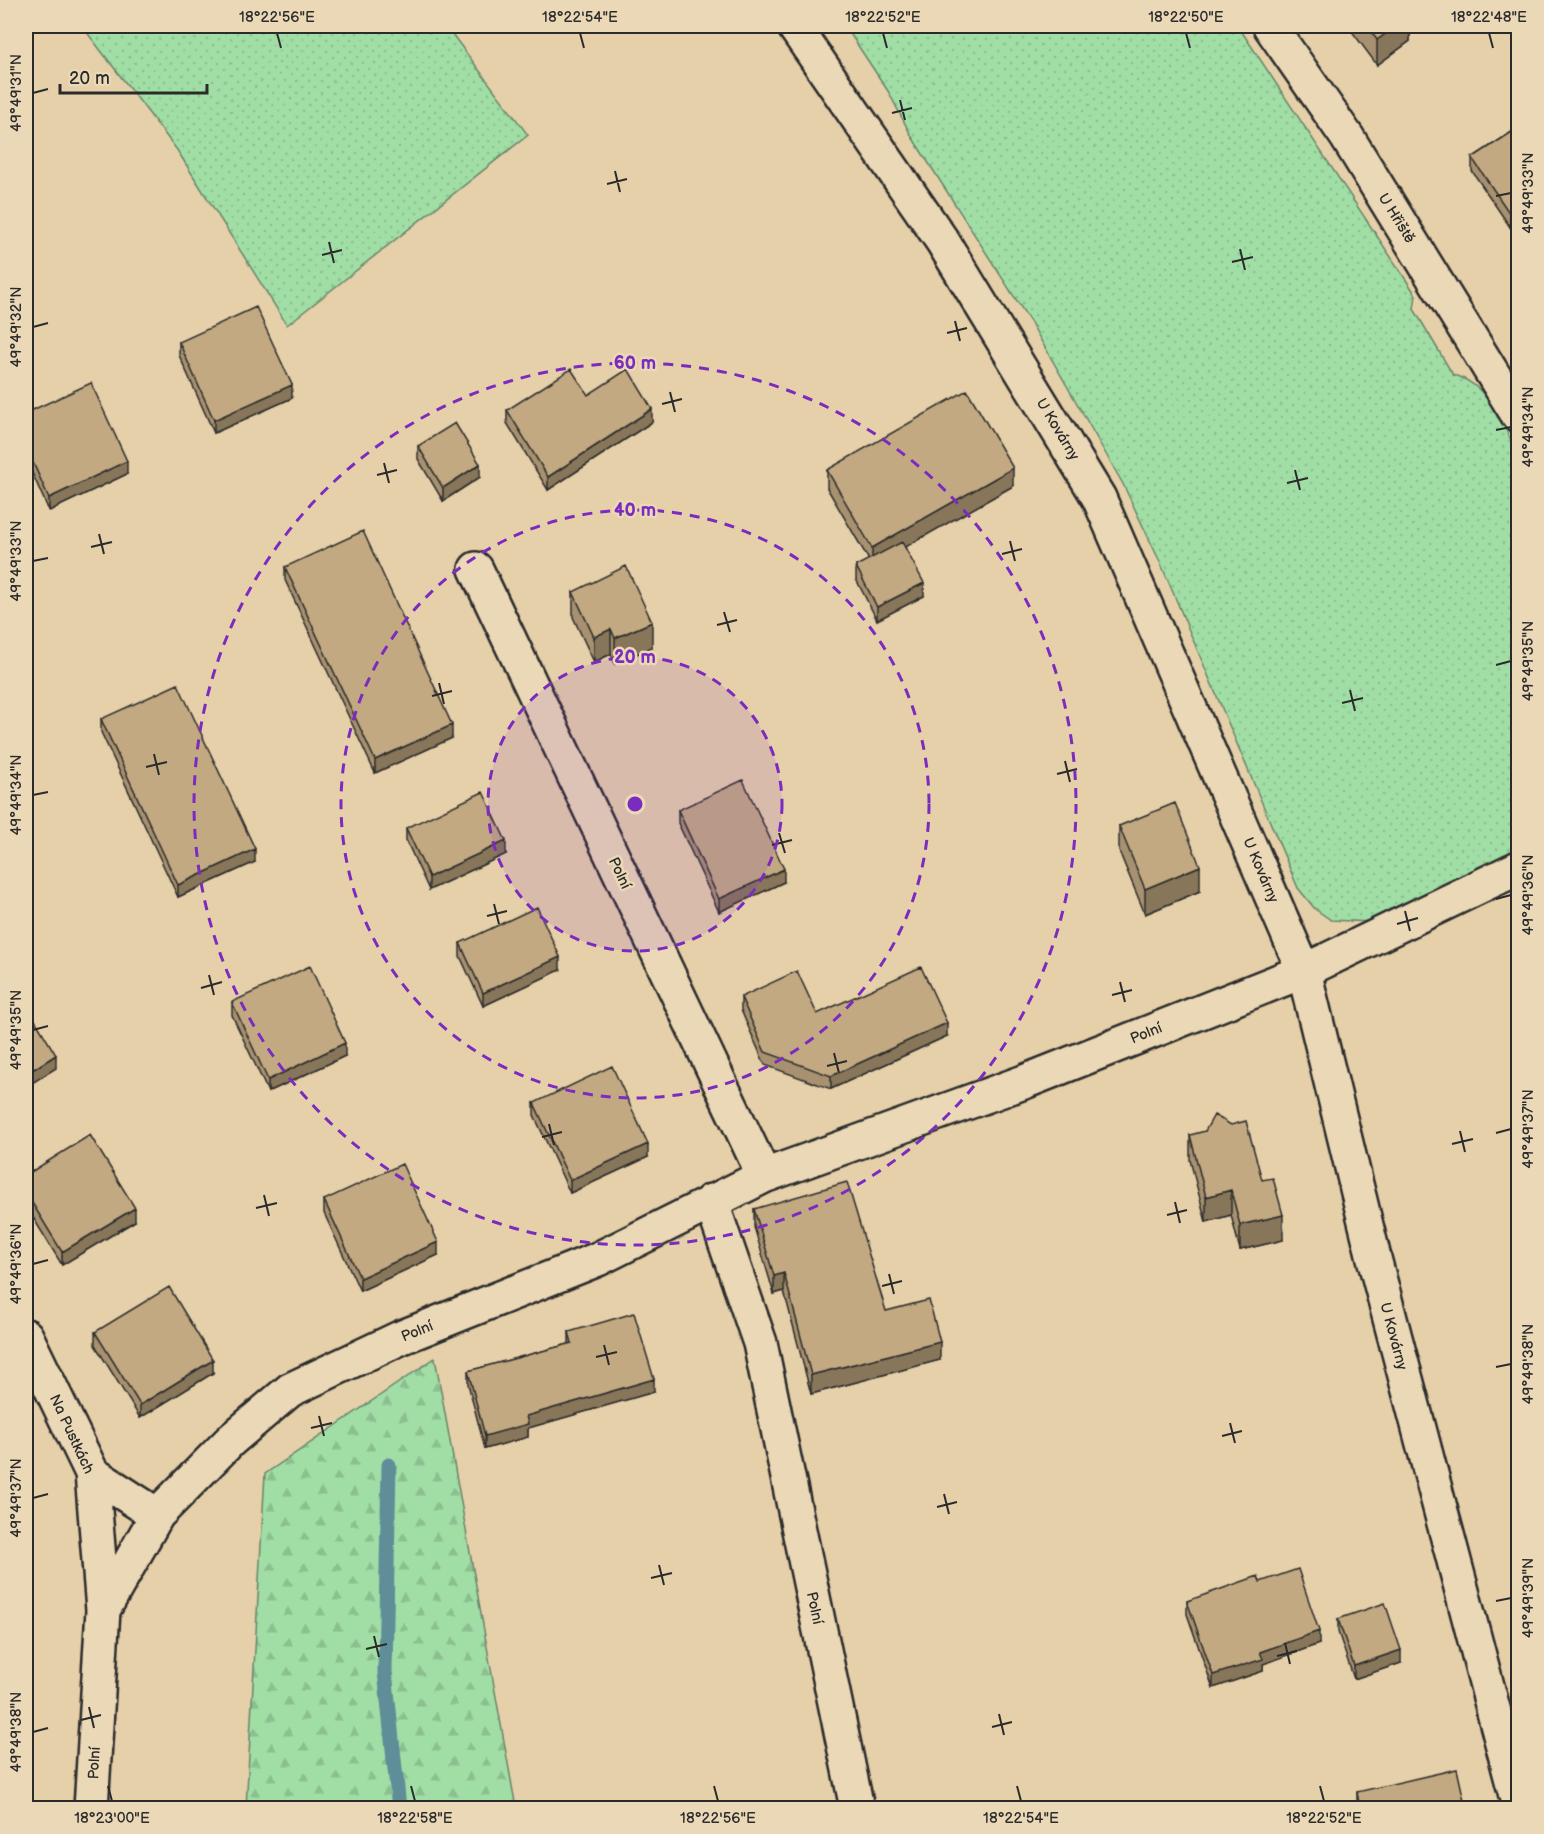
<svg xmlns="http://www.w3.org/2000/svg" width="1544" height="1834" font-family="'Balsamiq Sans',sans-serif">
  <style>
    .grass { fill: url(#grass-dots); stroke: #668468; stroke-width: 1.5 }
    .forest { fill: url(#forest-firs); stroke: #668468; stroke-width: 1.5 }
    .lines { fill: none; stroke-linecap: round; stroke-linejoin: round }
    .stream { stroke: #5f8d98; stroke-width: 15 }
    .street-casing { stroke: #2b2b2b; stroke-width: 38 }
    .street { stroke: #ebd8b6; stroke-width: 33 }
    .wall { fill: #a7916f; stroke: #2b2b2b; stroke-width: 1.5 }
    .shaded-wall { fill: #88765a; stroke: #2b2b2b; stroke-width: 1.5 }
    .building { fill: #c2a981; stroke: #2b2b2b; stroke-width: 1.5 }
    .ticks { fill: none; stroke: #2b2b2b; stroke-width: 2 }
    .ring { fill: none; stroke: #7b2cbf; stroke-width: 3; stroke-dasharray: 10 8 }
    .labels { text-anchor: middle; stroke-width: 5; stroke-linejoin: round; paint-order: stroke }
    .street-label { font-size: 15px; fill: #2b2b2b; stroke: #ebd8b6 }
    .centre { fill: #7b2cbf; stroke: #ebd8b6; stroke-width: 3 }
    .ring-label { font-size: 18px; text-anchor: middle; font-weight: bold; fill: #7b2cbf; stroke: #ebd8b6; stroke-width: 5; stroke-linejoin: round; paint-order: stroke }
    .neatline { fill: none; stroke: #2b2b2b; stroke-width: 2 }
    .ticks-label { font-size: 15px; text-anchor: middle; fill: #2b2b2b }
  </style>
  <defs>
    <pattern id="grass-dots" width="8" height="8" patternUnits="userSpaceOnUse" patternTransform="scale(1.5)"><rect width="8" height="8" fill="#a1dea6"/><path d="M2 2h.1M6 6h.1" fill="none" stroke="#8bbf8f" stroke-width="1.8" stroke-linecap="round"/></pattern>
    <pattern id="forest-firs" width="22" height="20" patternUnits="userSpaceOnUse" patternTransform="scale(1.5)"><rect width="22" height="20" fill="#a1dea6"/><path d="M5 1l3.5 6h-7zM16 11l3.5 6h-7z" fill="#8bbf8f"/></pattern>
  </defs>
  <rect width="100%" height="100%" fill="#e6d0aa"/>
  <filter id="ink" filterUnits="userSpaceOnUse"><feTurbulence type="fractalNoise" baseFrequency=".0167" numOctaves="2"/><feDisplacementMap in="SourceGraphic" scale="12" xChannelSelector="R" yChannelSelector="G"/><feConvolveMatrix kernelMatrix="1 2 1 2 8 2 1 2 1" color-interpolation-filters="sRGB"/></filter>
  <g filter="url(#ink)">
    <!-- grass -->
    <path class="grass" d="M82,26H446L528,135L287,325L177,150Z
      M845,26H1238L1416,295L1414,309L1453,375C1488,383 1503,425 1518,454V858L1371,922L1331,920L1315,909L1298,888L1161,564L1123,484L1031,323L912,137L888,91Z"/>
    <!-- forest -->
    <path class="forest" d="M435,1358L516,1808H246L265,1474Z"/>
    <g class="lines">
      <!-- stream -->
      <path class="stream" d="M389,1465L385,1671L399,1808"/>
      <defs>
        <path id="street" d="M794,26L943,242L1099,498L1304,971L1375,1262L1518,1803
          M1270,26L1347,137L1518,415
          M476,569L764,1176
          M711,1201L760,1343L857,1808
          M26,1336L92,1473L103,1610
          M92,1473L157,1515
          M91,1808L103,1610L157,1515L231,1440L290,1390L400,1338L598,1259L764,1176L1024,1082L1304,971L1518,868"/>
      </defs>
      <!-- street casing -->
      <use href="#street" class="street-casing"/>
      <!-- street -->
      <use href="#street" class="street"/>
    </g>
    <!-- wall -->
    <path class="wall" d="M1348,26H1410V41L1377,65Z
      M1518,128L1510,227L1472,171V158Z
      M179,342L292,398L214,433L179,355Z
      M588,395L652,422L548,490L507,423V410Z
      M26,413L127,474L49,511L26,459Z
      M418,446L480,477L443,501L418,459Z
      M827,470L1013,486L905,547L924,596L877,620L856,579V566L869,560L827,488Z
      M285,567L452,738L375,773L285,580Z
      M573,592L652,647L615,664L611,654L594,662L573,617Z
      M101,719L255,862L178,897L101,732Z
      M678,810L784,882L719,912L678,823Z
      M1119,826L1200,891L1145,914L1119,851Z
      M406,828L506,854L429,890L406,840Z
      M460,943L560,970L483,1006L460,956Z
      M741,997L817,1014L947,1036L831,1089L765,1065L741,1010Z
      M232,1002L345,1056L268,1092L232,1015Z
      M534,1103L648,1157L570,1193L534,1115Z
      M1190,1135L1262,1180L1283,1240L1240,1250L1231,1215L1206,1222L1190,1160Z
      M26,1175L135,1221L62,1265L26,1206Z
      M324,1200L438,1255L360,1291L324,1213Z
      M754,1209L886,1311L940,1360L811,1394L784,1291L774,1294L754,1227Z
      M95,1332L213,1373L140,1418L95,1345Z
      M569,1332L654,1392L528,1428V1437L485,1449L468,1384V1371L569,1344Z
      M1260,1582L1319,1644L1263,1664V1671L1213,1688L1187,1614V1601Z
      M1338,1619L1401,1663L1354,1679L1338,1632Z
      M1357,1792L1466,1809H1357Z"/>
    <!-- shaded-wall -->
    <path class="shaded-wall" d="M1396,26H1410V41L1377,65V40Z
      M1518,209V222L1510,227V214Z
      M292,385V398L214,433V420Z
      M652,409V422L548,490V477Z
      M127,461V474L49,511V498Z
      M480,464V477L443,501V488Z
      M1013,468V486L872,566V548Z
      M924,583V596L877,620V607Z
      M652,622V647L615,664V638Z
      M611,629V654L594,662V637Z
      M452,725V738L375,773V760Z
      M506,841V854L429,890V877Z
      M255,849V862L178,897V885Z
      M1200,866V891L1145,914V889Z
      M784,869V882L719,912V899Z
      M560,957V970L483,1006V993Z
      M947,1023V1036L831,1089V1076Z
      M345,1043V1056L268,1092V1080Z
      M56,1055V1068L26,1087V1074Z
      M648,1144V1157L570,1193V1180Z
      M1231,1190V1215L1206,1222V1197Z
      M135,1208V1221L62,1265V1252Z
      M1283,1215V1240L1240,1250V1225Z
      M438,1242V1255L360,1291V1278Z
      M784,1273V1291L774,1294V1276Z
      M940,1342V1360L811,1394V1375Z
      M213,1360V1373L140,1418V1405Z
      M654,1379V1392L528,1428V1437L485,1449V1436L526,1416Z
      M1319,1631V1644L1263,1664V1671L1213,1688V1675L1260,1652Z
      M1401,1650V1663L1354,1679V1666Z"/>
    <!-- building -->
    <path class="building" d="M1367,26H1396L1377,40Z
      M1518,128V209L1510,214L1472,158Z
      M256,307L292,385L214,420L179,342Z
      M571,369L588,395L628,369L652,409L548,477L507,410Z
      M91,383L127,461L49,498L26,447V413Z
      M967,390L1013,468L872,548L827,470Z
      M455,423L480,464L443,488L418,446Z
      M363,531L452,725L375,760L285,567Z
      M902,542L924,583L877,607L856,566Z
      M626,566L652,622L615,638L611,629L594,637L573,592Z
      M178,684L255,849L178,885L101,719Z
      M743,780L784,869L719,899L678,810Z
      M483,792L506,841L429,877L406,828Z
      M1175,803L1200,866L1145,889L1119,826Z
      M537,907L560,957L483,993L460,943Z
      M310,966L345,1043L268,1080L232,1002Z
      M921,967L947,1023L831,1076L765,1052L741,997L797,971L817,1014Z
      M26,1005L56,1055L26,1074Z
      M612,1066L648,1144L570,1180L534,1103Z
      M1214,1115L1231,1125L1246,1121L1262,1180L1273,1178L1283,1215L1240,1225L1231,1190L1206,1197L1190,1135L1205,1131Z
      M90,1135L135,1208L62,1252L26,1193V1175Z
      M402,1164L438,1242L360,1278L324,1200Z
      M847,1182L886,1311L929,1300L940,1342L811,1375L784,1273L774,1276L754,1209Z
      M169,1287L213,1360L140,1405L95,1332Z
      M634,1313L654,1379L526,1416L528,1424L485,1436L468,1371L572,1343L569,1332Z
      M1298,1569L1319,1631L1260,1652L1263,1659L1213,1675L1187,1601L1258,1576L1260,1582Z
      M1385,1603L1401,1650L1354,1666L1338,1619Z
      M1457,1769L1466,1809H1360L1357,1792Z"/>
  </g>
  <!-- ticks -->
  <path class="ticks" d="M277,33L281,48M580,33L584,48M883,33L887,48M1186,33L1190,48M1489,33L1493,48M33,93L48,89M900,100L905,120M892,113L912,108M615,171L620,192M607,184L627,179M1496,196L1511,193M329,242L334,263M1240,249L1245,270M322,255L342,250M1232,262L1253,257M955,321L960,341M33,327L48,323M947,333L967,328M670,392L675,412M662,404L682,399M1496,430L1511,427M384,463L389,483M1295,470L1300,490M377,475L397,470M1287,483L1308,478M99,534L104,554M1010,541L1015,561M91,547L112,542M1002,554L1022,549M33,561L48,558M724,612L730,632M717,625L737,620M1496,665L1511,661M439,683L444,704M1350,690L1355,711M432,696L452,691M1342,703L1363,698M154,754L159,775M1065,761L1070,782M146,767L167,762M1057,774L1077,769M33,795L48,792M779,833L785,853M772,845L792,840M1496,899L1511,895M494,904L499,924M1405,911L1410,931M487,916L507,911M1397,924L1418,918M209,975L214,995M1120,982L1125,1002M201,988L222,982M1112,995L1132,990M33,1030L48,1026M834,1053L839,1073M827,1066L847,1061M549,1124L554,1145M1460,1131L1465,1152M1496,1133L1511,1129M542,1137L562,1132M1452,1144L1473,1139M264,1195L269,1216M1175,1202L1180,1223M256,1208L277,1203M1167,1215L1187,1210M33,1264L48,1260M889,1274L894,1294M882,1286L902,1281M604,1345L609,1365M596,1357L617,1352M1496,1367L1511,1364M319,1416L324,1436M1230,1423L1235,1443M311,1428L332,1423M1222,1436L1242,1431M944,1494L949,1514M33,1498L48,1494M937,1507L957,1502M659,1565L664,1585M651,1578L672,1573M1496,1601L1511,1598M374,1636L379,1657M1285,1643L1290,1664M366,1649L387,1644M1277,1656L1297,1651M89,1707L94,1728M999,1714L1004,1735M81,1720L101,1715M992,1727L1012,1722M33,1732L48,1728M108,1786L112,1801M411,1786L415,1801M714,1786L718,1801M1017,1786L1021,1801M1320,1786L1324,1801"/>
  <!-- distance rings -->
  <circle cx="635" cy="804" r="147" fill="#7b2cbf" fill-opacity=".12"/>
  <g class="ring">
    <circle cx="635" cy="804" r="147"/>
    <circle cx="635" cy="804" r="294"/>
    <circle cx="635" cy="804" r="441"/>
  </g>
  <g class="labels">
    <!-- street labels -->
    <g class="street-label">
      <text transform="translate(1397 218) rotate(58)" y="5">U Hřiště</text>
      <text transform="translate(1058 429) rotate(59)" y="5">U Kovárny</text>
      <text transform="translate(1261 870) rotate(67)" y="5">U Kovárny</text>
      <text transform="translate(620 873) rotate(65)" y="5">Polní</text>
      <text transform="translate(1146 1033) rotate(-22)" y="5">Polní</text>
      <text transform="translate(417 1331) rotate(-22)" y="5">Polní</text>
      <text transform="translate(1394 1336) rotate(75)" y="5">U Kovárny</text>
      <text transform="translate(72 1434) rotate(65)" y="5">Na Pustkách</text>
      <text transform="translate(815 1608) rotate(78)" y="5">Polní</text>
      <text transform="translate(94 1763) rotate(-87)" y="5">Polní</text>
    </g>
  </g>
  <circle cx="635" cy="804" r="9" class="centre"/>
  <g class="ring-label">
    <text x="635" y="369">60 m</text>
    <text x="635" y="516">40 m</text>
    <text x="635" y="663">20 m</text>
  </g>
  <!-- margin -->
  <rect width="1544" height="1834" fill="none" stroke="#ebd8b6" stroke-width="66"/>
  <!-- scale -->
  <path d="M60 84v9h147v-9" fill="none" stroke="#2b2b2b" stroke-width="3"/>
  <text x="69" y="84" font-size="18" fill="#2b2b2b" stroke="#ebd8b6" stroke-width="4.5" paint-order="stroke">20 m</text>
  <rect x="33" y="33" width="1478" height="1768" class="neatline"/>
  <g class="ticks-label">
    <text x="277" y="22">18°22'56"E</text>
    <text x="580" y="22">18°22'54"E</text>
    <text x="883" y="22">18°22'52"E</text>
    <text x="1186" y="22">18°22'50"E</text>
    <text x="1489" y="22">18°22'48"E</text>
    <text transform="translate(16 93) rotate(-90)" y="5">49°49'31"N</text>
    <text transform="translate(1528 193) rotate(-90)" y="5">49°49'33"N</text>
    <text transform="translate(16 327) rotate(-90)" y="5">49°49'32"N</text>
    <text transform="translate(1528 427) rotate(-90)" y="5">49°49'34"N</text>
    <text transform="translate(16 561) rotate(-90)" y="5">49°49'33"N</text>
    <text transform="translate(1528 661) rotate(-90)" y="5">49°49'35"N</text>
    <text transform="translate(16 795) rotate(-90)" y="5">49°49'34"N</text>
    <text transform="translate(1528 895) rotate(-90)" y="5">49°49'36"N</text>
    <text transform="translate(16 1030) rotate(-90)" y="5">49°49'35"N</text>
    <text transform="translate(1528 1129) rotate(-90)" y="5">49°49'37"N</text>
    <text transform="translate(16 1264) rotate(-90)" y="5">49°49'36"N</text>
    <text transform="translate(1528 1364) rotate(-90)" y="5">49°49'38"N</text>
    <text transform="translate(16 1498) rotate(-90)" y="5">49°49'37"N</text>
    <text transform="translate(1528 1598) rotate(-90)" y="5">49°49'39"N</text>
    <text transform="translate(16 1732) rotate(-90)" y="5">49°49'38"N</text>
    <text x="112" y="1823">18°23'00"E</text>
    <text x="415" y="1823">18°22'58"E</text>
    <text x="718" y="1823">18°22'56"E</text>
    <text x="1021" y="1823">18°22'54"E</text>
    <text x="1324" y="1823">18°22'52"E</text>
  </g>
</svg>
